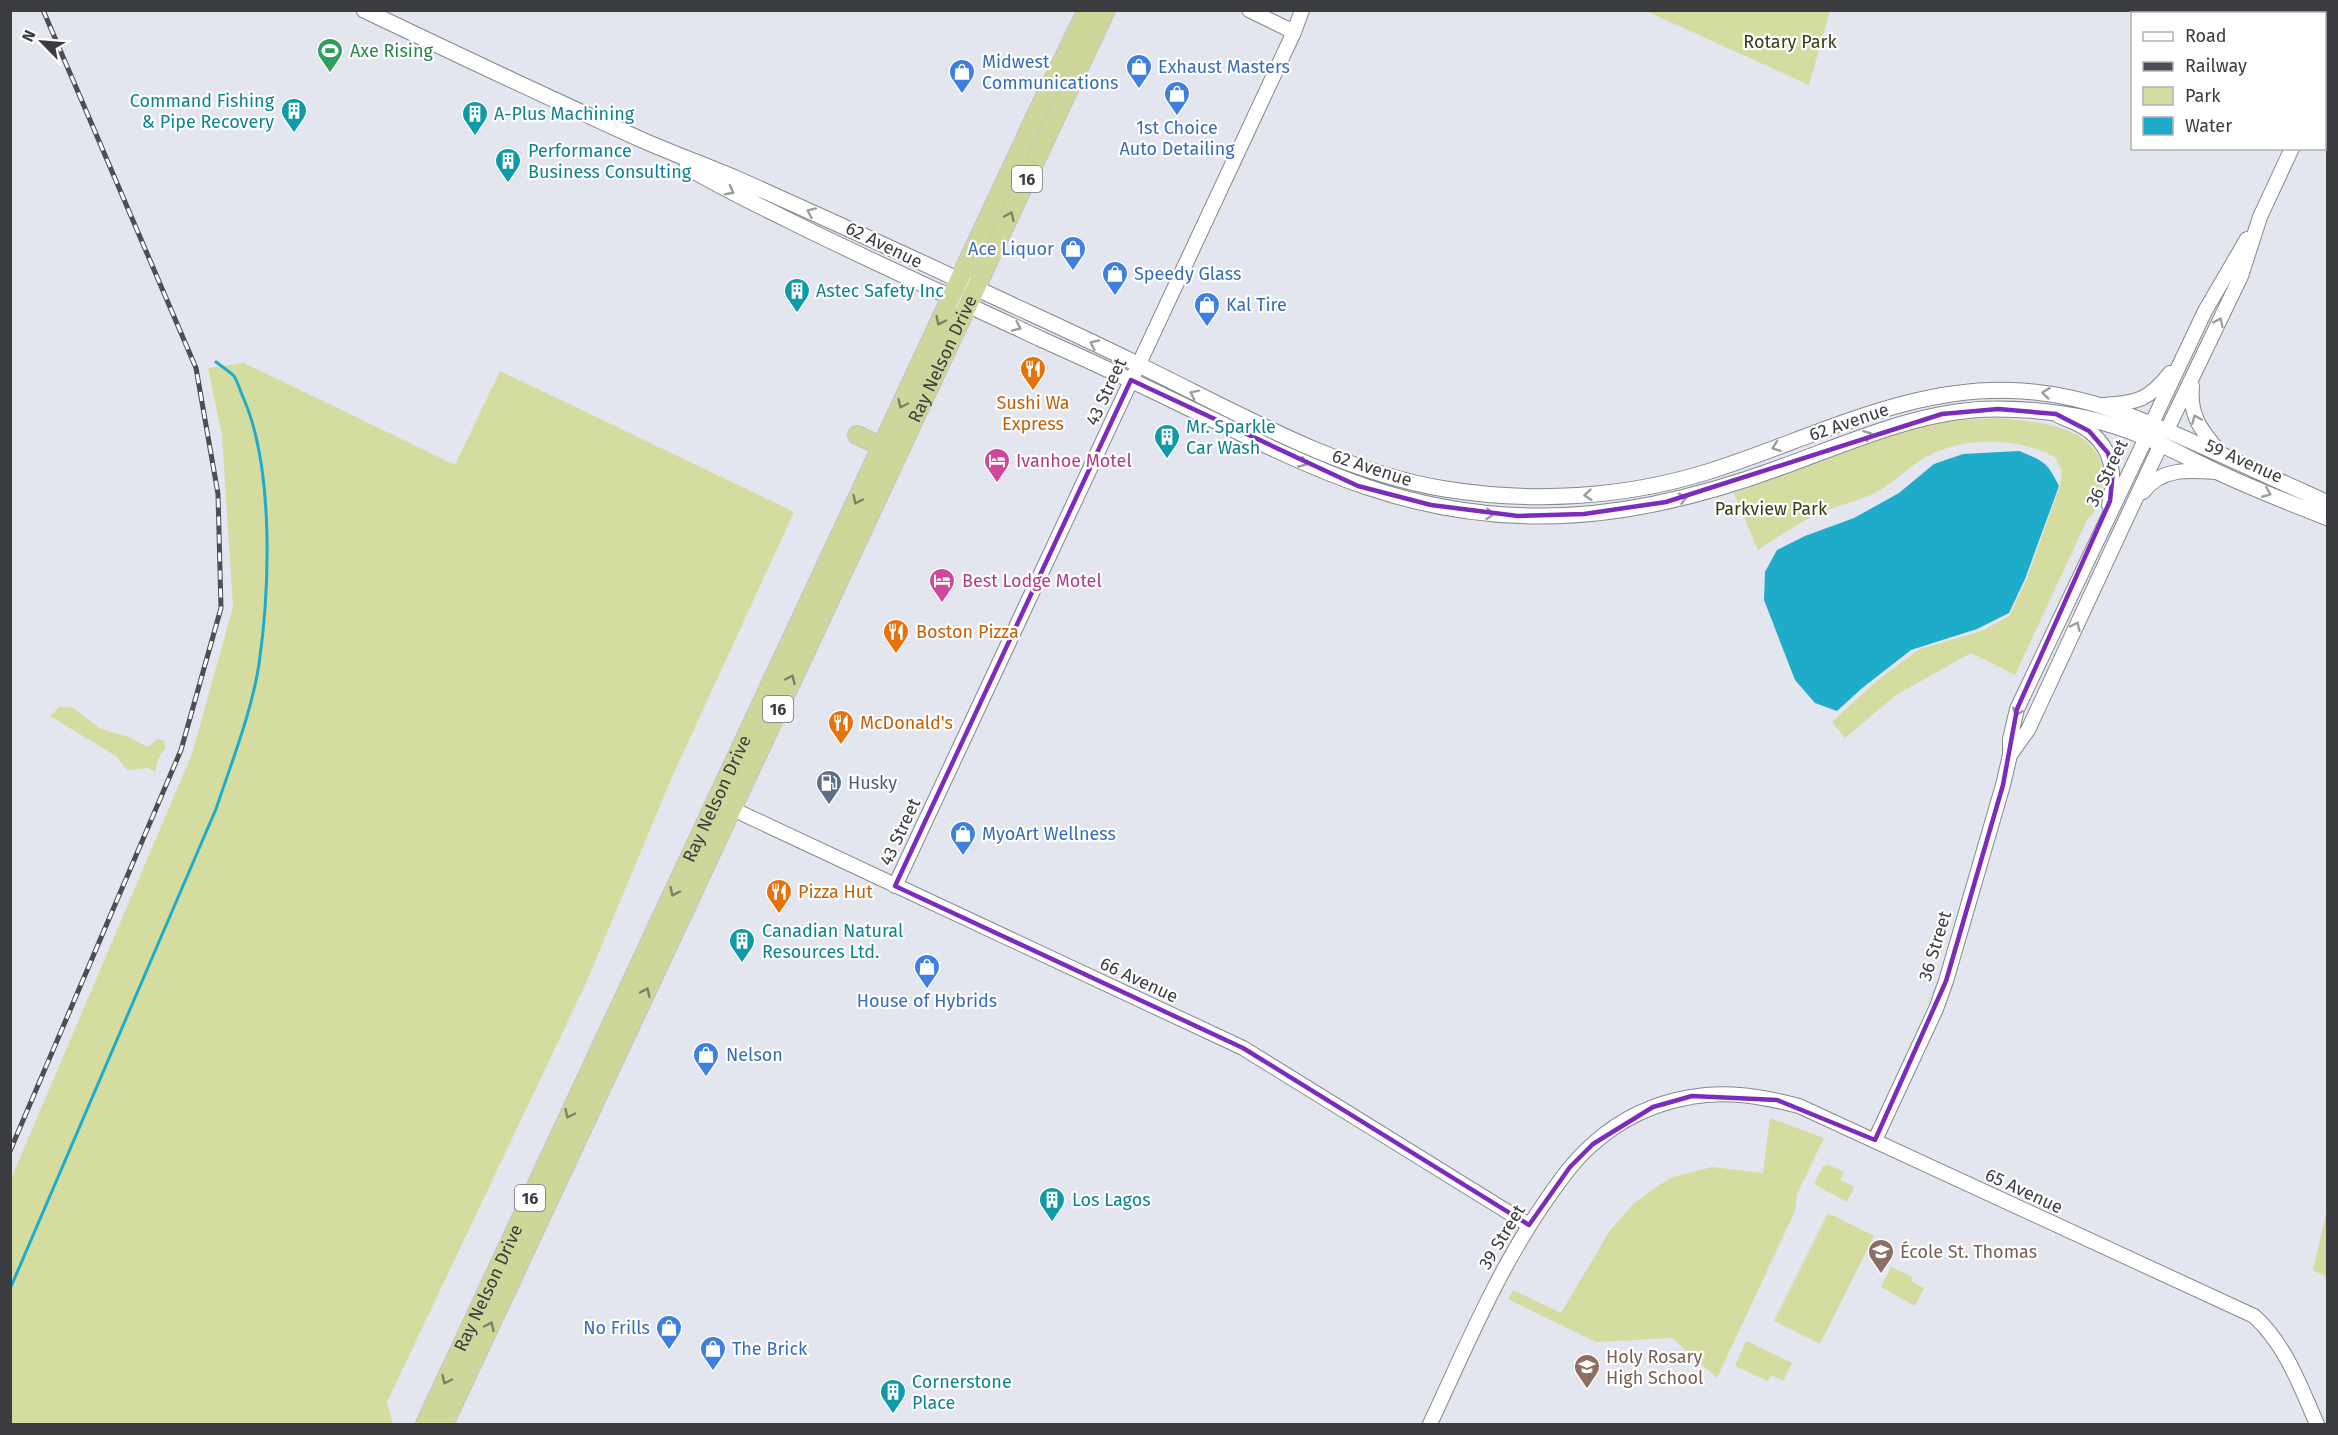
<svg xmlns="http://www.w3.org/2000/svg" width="2338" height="1435" font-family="'Fira Sans',sans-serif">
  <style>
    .green { fill: #d5dca0 }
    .water { fill: #1faccb }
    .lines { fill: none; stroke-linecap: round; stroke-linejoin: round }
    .stream { stroke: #1faccb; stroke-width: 3 }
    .tertiary-casing { stroke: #868790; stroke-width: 16 }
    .secondary-casing { stroke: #868790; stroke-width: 17 }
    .trunk-casing { stroke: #c4c4c6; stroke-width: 20 }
    .tertiary { stroke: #fff; stroke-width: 14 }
    .secondary { stroke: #fff; stroke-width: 15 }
    .trunk { stroke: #cfd69a; stroke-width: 18 }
    .rail-casing { stroke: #4d4e53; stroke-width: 5 }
    .rail { stroke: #fff; stroke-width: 3; stroke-dasharray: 9; stroke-linecap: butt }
    .oneway { stroke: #9d9ea0 }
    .oneway2 { stroke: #7e8168 }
    .marked { fill: none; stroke: #7b2cbf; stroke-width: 4.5; stroke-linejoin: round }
    .labels { text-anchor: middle; stroke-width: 4.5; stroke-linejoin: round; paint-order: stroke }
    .shield { fill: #fff; stroke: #767679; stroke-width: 1.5 }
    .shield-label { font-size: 16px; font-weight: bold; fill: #3b3c40 }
    .park-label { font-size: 18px; fill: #393c15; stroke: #fff }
    .leisure-label { font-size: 18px; fill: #27864d; stroke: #fff; text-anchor: start }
    .shop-label { font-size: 18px; fill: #366cbe; stroke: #fff; text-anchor: start }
    .culture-label { font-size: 18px; fill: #0d838f; stroke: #fff; text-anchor: start }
    .street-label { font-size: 18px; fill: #3b3c40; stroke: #fff }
    .food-label { font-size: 18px; fill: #c56008; stroke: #fff; text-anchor: start }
    .hotel-label { font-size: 18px; fill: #b23c85; stroke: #fff; text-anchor: start }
    .service-label { font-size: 18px; fill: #4e5e75; stroke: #fff; text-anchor: start }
    .education-label { font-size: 18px; fill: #785e54; stroke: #fff; text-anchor: start }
  </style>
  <rect width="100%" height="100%" fill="#e3e5ef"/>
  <!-- green -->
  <path class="green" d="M1646,11H1830L1809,85Z
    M244,363L455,465L500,371L794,512L672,777L586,983L387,1402L393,1424H11V1179L192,754L233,607L222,436L208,368Z
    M1998,418C2037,422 2104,425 2103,479C2102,497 2100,507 2087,520L2015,675L1971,653L1896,695L1845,738L1832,722L1879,679L1920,649L1982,631L2009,616L2026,581L2060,486L2062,471L2055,457C2016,437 1965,436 1926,457C1909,466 1895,482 1877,492C1862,500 1842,504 1825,511C1801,521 1779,536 1758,550L1734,493L1908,430L1950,421Z
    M59,707L73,708L101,729L126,736L148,747L158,739L164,741L165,748L158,759L155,772L148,768L127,770L116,756L50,716Z
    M1770,1118L1824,1138L1797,1194L1795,1211L1717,1378L1672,1338L1596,1342L1508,1299L1513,1290L1561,1313L1609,1232L1634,1203L1670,1178L1712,1167L1763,1173Z
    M1829,1165L1844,1172L1840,1180L1854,1187L1847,1202L1814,1184L1823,1166Z
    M2327,1210V1277L2313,1270Z
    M1828,1213L1874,1236L1820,1344L1774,1321Z
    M1891,1267L1913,1277L1911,1281L1924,1288L1915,1306L1881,1287Z
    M1746,1341L1792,1363L1783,1381L1771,1375L1768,1381L1735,1366Z"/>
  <!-- water -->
  <path class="water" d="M2019,451C2043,461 2047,461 2059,486L2025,579L2009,613L1977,629L1911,650L1861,689L1837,711L1815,703L1795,680L1764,600L1765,572L1777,550L1805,536L1854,518L1899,493L1934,464L1963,454Z"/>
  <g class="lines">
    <!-- stream -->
    <path class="stream" d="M10,1289L216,809C231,764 252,711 259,664C270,588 274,467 243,397C240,391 238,382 234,376C229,371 221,366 216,362"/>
    <defs>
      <path id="tertiary" d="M1249,10L1294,32
        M2324,77L2328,70
        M2192,386C2189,417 2202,431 2221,454
        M2103,405C2137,403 2149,400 2170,373
        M2059,416C2068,420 2081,424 2089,431C2113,449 2116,477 2109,505
        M2152,423L2205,311L2247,239
        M2167,430L2241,276L2260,217L2292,148
        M2143,492C2161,468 2188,470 2215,472
        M2010,755L2028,730L2161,444
        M724,805L1243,1048L1529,1225
        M895,886L1294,32L1302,10
        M1875,1140L1936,1009L1946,981L2003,785L2010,755V739L2017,709L2146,438
        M1430,1424C1466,1347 1498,1269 1547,1199C1561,1179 1575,1159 1594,1143C1621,1119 1655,1103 1691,1097C1727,1090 1764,1097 1799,1106L2254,1316C2286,1345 2300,1386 2317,1424"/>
      <path id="secondary" d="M364,10C456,54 549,98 642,140C674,154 707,166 740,180C820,216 901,252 980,290C1031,314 1083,337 1133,362C1233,410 1335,471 1445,489C1532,503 1623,498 1707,472C1810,440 1911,383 2022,391C2087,395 2144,420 2202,446C2244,465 2286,484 2328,503
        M687,167C720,187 754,203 788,220C872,262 958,300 1043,340C1097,364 1150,389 1203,415C1316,470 1406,515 1536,516C1619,517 1699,497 1776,469C1847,444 1919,409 1996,409C2045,409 2097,417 2142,436C2169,447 2195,462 2222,474C2256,490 2292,504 2328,518"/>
      <g id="trunk">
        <path d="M857,435L882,447"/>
        <path id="s1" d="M425,1424L1038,111L1087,10"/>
        <path id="s2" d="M444,1424L1106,10"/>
      </g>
    </defs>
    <!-- tertiary casing -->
    <use href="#tertiary" class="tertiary-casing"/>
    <!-- secondary casing -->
    <use href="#secondary" class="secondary-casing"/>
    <!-- trunk casing -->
    <use href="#trunk" class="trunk-casing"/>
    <!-- tertiary -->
    <use href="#tertiary" class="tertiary"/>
    <!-- secondary -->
    <use href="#secondary" class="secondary"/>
    <!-- trunk -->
    <use href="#trunk" class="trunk"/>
    <defs>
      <path id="rail" d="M10,1151L181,750L221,608L218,494L196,368L43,10"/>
    </defs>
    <!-- rail casing -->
    <use href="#rail" class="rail-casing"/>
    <!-- rail -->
    <use href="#rail" class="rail"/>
  </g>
  <!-- one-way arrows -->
  <defs><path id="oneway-chevron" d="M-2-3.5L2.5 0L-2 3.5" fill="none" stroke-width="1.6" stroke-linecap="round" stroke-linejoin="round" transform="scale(1.5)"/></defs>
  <g class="oneway">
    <use href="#oneway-chevron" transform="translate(730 191) rotate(28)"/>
    <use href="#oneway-chevron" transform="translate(811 212) rotate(-156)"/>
    <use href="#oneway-chevron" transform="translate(2219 322) rotate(-65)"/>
    <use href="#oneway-chevron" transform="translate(1017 327) rotate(25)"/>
    <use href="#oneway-chevron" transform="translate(1094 344) rotate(-155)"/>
    <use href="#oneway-chevron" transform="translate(2046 393) rotate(-173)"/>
    <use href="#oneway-chevron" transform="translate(1194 394) rotate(-154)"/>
    <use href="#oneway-chevron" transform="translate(2196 419) rotate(-113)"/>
    <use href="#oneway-chevron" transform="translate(1868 435) rotate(-20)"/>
    <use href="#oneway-chevron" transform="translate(1776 447) rotate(160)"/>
    <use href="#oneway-chevron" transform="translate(1303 463) rotate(24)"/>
    <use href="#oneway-chevron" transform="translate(2267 493) rotate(22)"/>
    <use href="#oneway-chevron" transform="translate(1588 495) rotate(175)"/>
    <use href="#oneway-chevron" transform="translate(1683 498) rotate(-14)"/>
    <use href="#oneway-chevron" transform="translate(1490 514) rotate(5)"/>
    <use href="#oneway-chevron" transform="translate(2076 626) rotate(-65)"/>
    <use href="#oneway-chevron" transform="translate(2017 712) rotate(110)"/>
  </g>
  <g class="oneway2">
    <use href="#oneway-chevron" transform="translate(1010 216) rotate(-65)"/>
    <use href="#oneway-chevron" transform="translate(940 321) rotate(115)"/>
    <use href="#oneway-chevron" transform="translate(902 404) rotate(115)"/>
    <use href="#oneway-chevron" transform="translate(857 500) rotate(115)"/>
    <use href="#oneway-chevron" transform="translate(791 679) rotate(-65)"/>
    <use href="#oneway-chevron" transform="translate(674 892) rotate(115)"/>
    <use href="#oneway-chevron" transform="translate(646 992) rotate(-65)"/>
    <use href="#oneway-chevron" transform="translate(569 1114) rotate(115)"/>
    <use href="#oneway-chevron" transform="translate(490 1326) rotate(-65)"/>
    <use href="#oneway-chevron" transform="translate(446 1380) rotate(115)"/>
  </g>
  <!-- marked area -->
  <path class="marked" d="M1131,380L1358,486L1431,505L1518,516L1584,514L1666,502L1942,414L1998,409L2056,414L2089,431L2108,453L2113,471L2110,501L2017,709L2003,785L1946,981L1875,1140L1777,1100L1692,1096L1653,1107L1593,1144L1570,1167L1529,1225L1243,1048L895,886Z"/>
  <!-- icons -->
  <defs>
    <symbol id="stadium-pin" viewBox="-11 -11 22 30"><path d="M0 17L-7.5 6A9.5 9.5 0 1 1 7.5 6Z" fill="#2e9e5b" stroke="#fff"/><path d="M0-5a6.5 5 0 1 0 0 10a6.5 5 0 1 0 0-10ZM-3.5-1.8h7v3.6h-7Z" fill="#fff"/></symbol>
    <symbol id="shop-pin" viewBox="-11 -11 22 30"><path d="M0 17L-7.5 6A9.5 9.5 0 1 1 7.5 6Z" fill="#3f7fe0" stroke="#fff"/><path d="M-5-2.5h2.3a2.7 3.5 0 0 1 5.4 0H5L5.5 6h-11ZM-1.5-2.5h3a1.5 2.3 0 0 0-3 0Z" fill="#fff"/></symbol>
    <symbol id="building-pin" viewBox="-11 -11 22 30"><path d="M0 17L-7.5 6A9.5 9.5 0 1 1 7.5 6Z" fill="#0f9aa8" stroke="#fff"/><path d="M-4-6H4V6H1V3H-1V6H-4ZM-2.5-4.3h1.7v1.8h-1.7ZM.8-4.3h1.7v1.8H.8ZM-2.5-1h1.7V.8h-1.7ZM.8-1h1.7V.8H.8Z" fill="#fff"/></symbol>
    <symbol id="restaurant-pin" viewBox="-11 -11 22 30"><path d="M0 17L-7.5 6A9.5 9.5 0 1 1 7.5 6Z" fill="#e8710a" stroke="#fff"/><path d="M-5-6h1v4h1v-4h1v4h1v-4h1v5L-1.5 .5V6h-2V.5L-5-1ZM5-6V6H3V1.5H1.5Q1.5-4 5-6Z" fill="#fff"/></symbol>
    <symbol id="hotel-pin" viewBox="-11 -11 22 30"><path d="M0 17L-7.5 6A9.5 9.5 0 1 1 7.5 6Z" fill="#d1479c" stroke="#fff"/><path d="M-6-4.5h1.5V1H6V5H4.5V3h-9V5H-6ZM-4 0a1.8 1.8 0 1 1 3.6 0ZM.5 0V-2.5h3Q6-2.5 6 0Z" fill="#fff"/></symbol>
    <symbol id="fuel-pin" viewBox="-11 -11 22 30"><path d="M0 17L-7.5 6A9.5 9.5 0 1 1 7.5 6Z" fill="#5c6f8a" stroke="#fff"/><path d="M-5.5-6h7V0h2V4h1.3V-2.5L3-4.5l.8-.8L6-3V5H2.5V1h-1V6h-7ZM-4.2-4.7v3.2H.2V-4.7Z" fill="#fff"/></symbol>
    <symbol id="school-pin" viewBox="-11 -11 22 30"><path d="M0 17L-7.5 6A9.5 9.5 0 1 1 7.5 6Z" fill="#8d6e63" stroke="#fff"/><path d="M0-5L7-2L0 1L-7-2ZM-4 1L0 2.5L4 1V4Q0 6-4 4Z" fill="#fff"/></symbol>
  </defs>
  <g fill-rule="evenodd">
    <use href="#stadium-pin" x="315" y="36" width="30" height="40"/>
    <use href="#shop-pin" x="1124" y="52" width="30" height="40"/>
    <use href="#shop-pin" x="947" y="57" width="30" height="40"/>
    <use href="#shop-pin" x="1162" y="79" width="30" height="40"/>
    <use href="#building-pin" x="279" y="96" width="30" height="40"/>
    <use href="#building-pin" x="460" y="99" width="30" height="40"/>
    <use href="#building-pin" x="493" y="146" width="30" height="40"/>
    <use href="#shop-pin" x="1058" y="234" width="30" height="40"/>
    <use href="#shop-pin" x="1100" y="259" width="30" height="40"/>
    <use href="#building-pin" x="782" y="276" width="30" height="40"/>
    <use href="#shop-pin" x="1192" y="290" width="30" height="40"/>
    <use href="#restaurant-pin" x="1018" y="354" width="30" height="40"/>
    <use href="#building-pin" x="1152" y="422" width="30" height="40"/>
    <use href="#hotel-pin" x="982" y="446" width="30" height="40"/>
    <use href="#hotel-pin" x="927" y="566" width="30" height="40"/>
    <use href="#restaurant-pin" x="881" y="617" width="30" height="40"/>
    <use href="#restaurant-pin" x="826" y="708" width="30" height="40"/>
    <use href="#fuel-pin" x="814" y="768" width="30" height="40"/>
    <use href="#shop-pin" x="948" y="819" width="30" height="40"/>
    <use href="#restaurant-pin" x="764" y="877" width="30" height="40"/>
    <use href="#building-pin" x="727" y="926" width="30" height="40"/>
    <use href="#shop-pin" x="912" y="952" width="30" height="40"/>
    <use href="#shop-pin" x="691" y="1040" width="30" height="40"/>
    <use href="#building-pin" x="1037" y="1185" width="30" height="40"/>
    <use href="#school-pin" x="1866" y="1237" width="30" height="40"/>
    <use href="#shop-pin" x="654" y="1313" width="30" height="40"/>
    <use href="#shop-pin" x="698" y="1334" width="30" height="40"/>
    <use href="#school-pin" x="1572" y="1352" width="30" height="40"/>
    <use href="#building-pin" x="878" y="1377" width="30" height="40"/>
  </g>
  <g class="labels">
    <!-- shield labels -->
    <g class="shield">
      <rect x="1012" y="166" width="30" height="26" rx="4.5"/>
      <rect x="763" y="696" width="30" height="26" rx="4.5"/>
      <rect x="515" y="1185" width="30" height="26" rx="4.5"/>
    </g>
    <g class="shield-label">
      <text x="1027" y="185">16</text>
      <text x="778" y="715">16</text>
      <text x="530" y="1204">16</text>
    </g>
    <!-- park labels -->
    <g class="park-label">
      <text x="1790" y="48">Rotary Park</text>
      <text x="1771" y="515">Parkview Park</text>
    </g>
    <!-- leisure labels -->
    <g class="leisure-label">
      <text x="350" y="57">Axe Rising</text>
    </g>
    <!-- shop labels -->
    <g class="shop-label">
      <text x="982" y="68">Midwest<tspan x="982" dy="21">Communications</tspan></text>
      <text x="1158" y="73">Exhaust Masters</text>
      <text x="1177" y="134" text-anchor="middle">1st Choice<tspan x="1177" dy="21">Auto Detailing</tspan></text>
      <text x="1054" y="255" text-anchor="end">Ace Liquor</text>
      <text x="1134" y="280">Speedy Glass</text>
      <text x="1226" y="311">Kal Tire</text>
      <text x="982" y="840">MyoArt Wellness</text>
      <text x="927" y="1007" text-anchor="middle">House of Hybrids</text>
      <text x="726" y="1061">Nelson</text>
      <text x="650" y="1334" text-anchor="end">No Frills</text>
      <text x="732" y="1355">The Brick</text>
    </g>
    <!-- culture labels -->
    <g class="culture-label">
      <text x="274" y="107" text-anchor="end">Command Fishing<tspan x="274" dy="21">&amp; Pipe Recovery</tspan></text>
      <text x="494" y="120">A-Plus Machining</text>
      <text x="528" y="157">Performance<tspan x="528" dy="21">Business Consulting</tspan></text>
      <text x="816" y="297">Astec Safety Inc</text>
      <text x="1186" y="433">Mr. Sparkle<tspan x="1186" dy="21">Car Wash</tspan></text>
      <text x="762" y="937">Canadian Natural<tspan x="762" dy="21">Resources Ltd.</tspan></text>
      <text x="1072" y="1206">Los Lagos</text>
      <text x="912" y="1388">Cornerstone<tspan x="912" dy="21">Place</tspan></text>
    </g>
    <!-- street labels -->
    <g class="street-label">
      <text transform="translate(884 245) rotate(26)" y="6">62 Avenue</text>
      <text dy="6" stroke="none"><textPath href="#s2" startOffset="1176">Ray Nelson Drive</textPath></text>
      <text transform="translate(1106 392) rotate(-65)" y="6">43 Street</text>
      <text transform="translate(1849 422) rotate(-19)" y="6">62 Avenue</text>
      <text transform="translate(2244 461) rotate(24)" y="6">59 Avenue</text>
      <text transform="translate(1372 468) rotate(18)" y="6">62 Avenue</text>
      <text transform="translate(2107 473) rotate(-64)" y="6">36 Street</text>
      <text dy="6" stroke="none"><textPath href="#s1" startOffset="690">Ray Nelson Drive</textPath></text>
      <text transform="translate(900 832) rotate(-65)" y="6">43 Street</text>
      <text transform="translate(1935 946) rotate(-73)" y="6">36 Street</text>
      <text transform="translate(1139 980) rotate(25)" y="6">66 Avenue</text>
      <text transform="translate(2024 1191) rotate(25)" y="6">65 Avenue</text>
      <text transform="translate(1502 1237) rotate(-59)" y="6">39 Street</text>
      <text dy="6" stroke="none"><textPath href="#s1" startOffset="150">Ray Nelson Drive</textPath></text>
    </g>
    <!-- food labels -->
    <g class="food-label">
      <text x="1033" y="409" text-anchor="middle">Sushi Wa<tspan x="1033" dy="21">Express</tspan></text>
      <text x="916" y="638">Boston Pizza</text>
      <text x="860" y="729">McDonald's</text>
      <text x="798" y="898">Pizza Hut</text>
    </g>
    <!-- hotel labels -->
    <g class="hotel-label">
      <text x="1016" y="467">Ivanhoe Motel</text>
      <text x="962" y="587">Best Lodge Motel</text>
    </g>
    <!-- service labels -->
    <g class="service-label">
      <text x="848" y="789">Husky</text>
    </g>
    <!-- education labels -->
    <g class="education-label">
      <text x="1900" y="1258">École St. Thomas</text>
      <text x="1606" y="1363">Holy Rosary<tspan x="1606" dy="21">High School</tspan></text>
    </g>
  </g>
  <!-- border -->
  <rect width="2338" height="1435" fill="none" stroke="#3b3c40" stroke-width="24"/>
  <!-- legend -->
  <rect x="2131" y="12" width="195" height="138" fill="#ffffff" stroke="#b1b1b3" stroke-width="1.5"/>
  <rect x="2143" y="32" width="30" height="9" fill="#ffffff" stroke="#b1b1b3" stroke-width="1.5"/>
  <text x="2185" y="42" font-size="18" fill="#3b3c40">Road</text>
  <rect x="2143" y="62" width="30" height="9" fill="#4d4e53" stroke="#b1b1b3" stroke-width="1.5"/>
  <text x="2185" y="72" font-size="18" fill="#3b3c40">Railway</text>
  <rect x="2143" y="87" width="30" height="18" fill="#d5dca0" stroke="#b1b1b3" stroke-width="1.5"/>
  <text x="2185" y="102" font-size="18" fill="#3b3c40">Park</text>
  <rect x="2143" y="117" width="30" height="18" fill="#1faccb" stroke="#b1b1b3" stroke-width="1.5"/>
  <text x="2185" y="132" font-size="18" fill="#3b3c40">Water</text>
  <!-- north arrow -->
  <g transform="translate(42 42) rotate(295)" stroke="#ffffff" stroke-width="4.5" paint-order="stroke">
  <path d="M0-4.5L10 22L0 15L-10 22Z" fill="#3b3c40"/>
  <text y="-9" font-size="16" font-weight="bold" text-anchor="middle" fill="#3b3c40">N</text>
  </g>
</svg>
